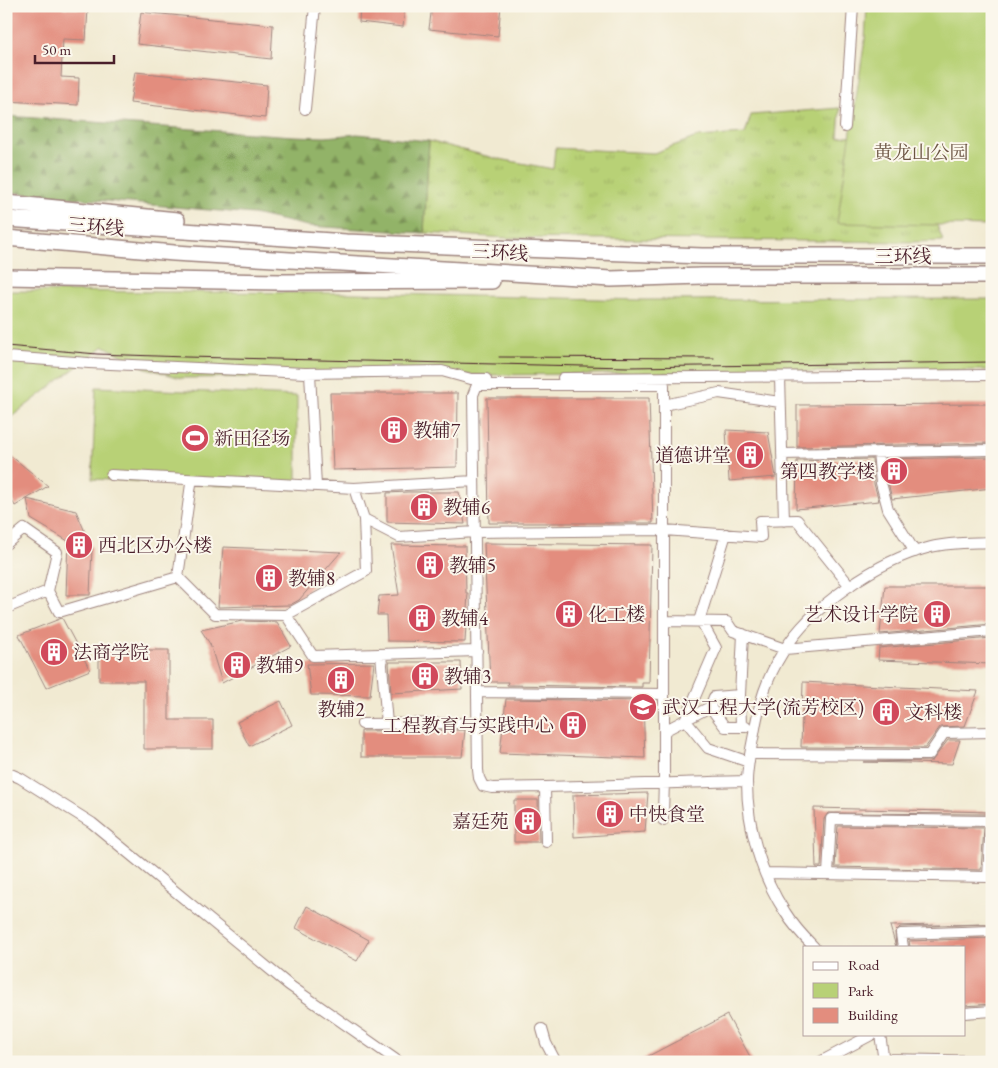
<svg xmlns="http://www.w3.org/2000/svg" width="998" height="1068" font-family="'EB Garamond','Noto Serif SC',serif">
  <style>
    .grass { fill: url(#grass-tufts); stroke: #817850 }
    .forest { fill: url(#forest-firs); stroke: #6e6949 }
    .park { fill: #b8d176; stroke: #817850 }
    .building { fill: #e38d7e }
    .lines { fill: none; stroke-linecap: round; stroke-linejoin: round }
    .minor-casing { stroke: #9e847e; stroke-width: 12 }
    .highway-casing { stroke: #9e847e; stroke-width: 18 }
    .minor { stroke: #fff; stroke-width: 10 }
    .highway { stroke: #fff; stroke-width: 15 }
    .tram { stroke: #4a1f2b; stroke-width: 1 }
    .labels { text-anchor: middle; stroke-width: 4; stroke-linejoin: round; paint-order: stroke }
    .park-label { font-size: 19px; fill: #6b5442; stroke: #fbf7ec }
    .street-label { font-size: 19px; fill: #4a1f2b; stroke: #fbf7ec }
    .poi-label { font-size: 19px; fill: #4a1f2b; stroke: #fbf7ec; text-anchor: start }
  </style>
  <defs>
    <pattern id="grass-tufts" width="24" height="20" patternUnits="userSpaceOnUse" patternTransform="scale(1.25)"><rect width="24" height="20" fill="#b8d176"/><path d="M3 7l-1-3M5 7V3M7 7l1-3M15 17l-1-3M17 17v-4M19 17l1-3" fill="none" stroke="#a0b366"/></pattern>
    <pattern id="forest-firs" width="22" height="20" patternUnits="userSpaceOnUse" patternTransform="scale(1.25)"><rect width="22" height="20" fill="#92b367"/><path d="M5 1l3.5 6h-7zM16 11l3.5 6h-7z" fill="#799155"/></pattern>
  </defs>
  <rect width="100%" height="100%" fill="#fbf7ec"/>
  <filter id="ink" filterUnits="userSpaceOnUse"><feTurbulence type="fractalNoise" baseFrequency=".02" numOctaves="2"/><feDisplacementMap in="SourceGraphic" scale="10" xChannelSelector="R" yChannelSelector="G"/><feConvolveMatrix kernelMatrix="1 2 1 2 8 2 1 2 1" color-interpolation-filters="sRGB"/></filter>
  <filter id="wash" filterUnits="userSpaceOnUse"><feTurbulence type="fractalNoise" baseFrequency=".0096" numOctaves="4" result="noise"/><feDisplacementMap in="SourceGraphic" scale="20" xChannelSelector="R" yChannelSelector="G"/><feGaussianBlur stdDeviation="1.12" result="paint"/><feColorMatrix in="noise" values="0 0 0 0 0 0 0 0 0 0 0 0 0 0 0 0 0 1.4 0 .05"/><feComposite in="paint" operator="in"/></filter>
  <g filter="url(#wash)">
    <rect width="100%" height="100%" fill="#f1ead2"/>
    <!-- grass -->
    <path class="grass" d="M840,108L838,137L863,134L906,142L943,241L913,242L507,238L424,233L429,141L494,158L553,169L555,148L654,153L697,137L745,134L751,115Z"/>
    <!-- forest -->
    <path class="forest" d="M6,116L293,136L325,137L357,134L429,141L424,233L308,226L253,214L6,192Z"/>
    <!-- park -->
    <path class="park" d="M867,6H992V226L837,223L865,39Z
      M6,291L355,293L640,300L992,299V370L181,378L146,368L104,346L6,421Z
      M96,387L297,396V489L92,479Z"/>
    <g id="blocks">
      <!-- building -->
      <path class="building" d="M6,6H63V8L88,9L86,40L63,39L61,77L79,78L78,105L6,101Z
        M360,6H405L403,27L359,22Z
        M432,6H501L498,36L429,29Z
        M141,12L273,25L271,59L137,44Z
        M135,72L267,85L265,118L130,103Z
        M330,393H458L457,467L333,470Z
        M487,398H649L653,523H489Z
        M991,404L992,443L797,447V405Z
        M726,430L768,432L776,477L729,481Z
        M6,452L48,486L15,506L6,490Z
        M992,457V488L892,499L888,482L886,459Z
        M872,459L874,484L879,501L796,509L797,461Z
        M408,492H459L465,524L387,522V493Z
        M27,499L76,511L92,548L90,595H66L68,541L31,519Z
        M484,543L652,545L649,683H642V687L507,685L508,682H490Z
        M391,545L465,546L466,593H468L465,642L387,641L386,615H377L379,596L399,595Z
        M223,547L341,552L299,600L290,605L218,607Z
        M885,586H992V624L880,634Z
        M62,618L90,670L46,688L19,635Z
        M242,621L277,622L291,646L222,683L210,644L201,630Z
        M992,638V664L878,660L879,648Z
        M99,650H169V720H213V749H144V681H99Z
        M389,662H461L462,689L391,693Z
        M374,663L370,696L311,695L307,664Z
        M803,682L978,691L965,726L940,727L925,748L801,747Z
        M506,699L643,701L645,758L500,753Z
        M281,701L292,725L249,746L237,722Z
        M465,730L462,757H361V731Z
        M948,740H960L952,764L863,762L932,761Z
        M648,793L645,832L574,837L573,795Z
        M514,800H538L539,842H514Z
        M814,808L992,812V814L828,813L824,819L821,867H816Z
        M838,826L984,828L981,870L835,867Z
        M307,906L369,940L357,961L296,928Z
        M987,924L900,927L895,932L896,947L890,926Z
        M992,938V1004L964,1006V947H910L909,941Z
        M727,1015L753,1062H637Z"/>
    </g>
  </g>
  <g filter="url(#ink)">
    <use href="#blocks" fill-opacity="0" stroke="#9e847e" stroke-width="1"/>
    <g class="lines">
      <defs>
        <path id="minor" d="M305,109L315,6
          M845,127L853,6
          M6,357L89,363L305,373L442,371L471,379H486
          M310,373L316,486
          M780,377L784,521
          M563,378L992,375
          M664,405L719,393L780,402
          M878,452L881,483L888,509L915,552
          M782,454L992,450
          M111,475L354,488L474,481
          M364,519L399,537L475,532L664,530L761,537L760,521L797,520L850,586
          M6,544L24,529L57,552L48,591L59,612L178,577
          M178,577L215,614L286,615L366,571L364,519L354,488
          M178,577L191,484
          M6,600L9,607L48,591
          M286,615L313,656L477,651
          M664,621L727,622L733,631L785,649L992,631
          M699,621L726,534
          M701,621L716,648L685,720L708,748L749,762
          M381,654L387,724
          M477,692L664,694
          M710,707L725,727H746
          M362,724L478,723
          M741,726L740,695L743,634
          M664,731L710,707L714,697L740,695
          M751,754L929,755L944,733L992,732
          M6,772L20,778L92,823L289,985L399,1062
          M545,787L546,842
          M663,820C663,805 664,790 664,775V385H477L473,395L478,770L479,778L483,786L492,788C577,787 662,783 747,781
          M765,873L988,877L991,821L831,819L828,874
          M814,947C803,936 793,925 785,912C761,876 747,826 747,782C747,766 751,749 754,734C759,703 766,679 783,652C811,606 878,560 931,547C951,542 972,543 992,542
          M903,947L901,934L992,931
          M964,1013L992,1011
          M542,1029L546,1043L556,1062
          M880,1034L884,1062
          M884,1059L992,1061
          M820,1062L873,1034"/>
        <path id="highway" d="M6,203L177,220
          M6,219L346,242L702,256H992
          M6,238L174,253L611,279L702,276H992
          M6,277L282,282L492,281"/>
      </defs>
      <!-- minor casing -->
      <use href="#minor" class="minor-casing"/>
      <!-- highway casing -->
      <use href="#highway" class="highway-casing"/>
      <!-- minor -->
      <use href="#minor" class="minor"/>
      <!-- highway -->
      <use href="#highway" class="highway"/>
      <!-- tram -->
      <path class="tram" d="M6,346L97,354L186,357L628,367L992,362
        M499,357L714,358"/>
    </g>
  </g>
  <!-- icons -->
  <defs>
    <symbol id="building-disc" viewBox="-11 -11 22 22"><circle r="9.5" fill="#d1495b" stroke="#fbf7ec"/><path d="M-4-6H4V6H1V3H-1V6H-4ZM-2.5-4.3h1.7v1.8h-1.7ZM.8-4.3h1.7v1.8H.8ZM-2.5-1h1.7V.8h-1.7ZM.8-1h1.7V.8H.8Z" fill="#fff"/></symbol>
    <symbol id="stadium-disc" viewBox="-11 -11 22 22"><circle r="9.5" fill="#d1495b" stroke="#fbf7ec"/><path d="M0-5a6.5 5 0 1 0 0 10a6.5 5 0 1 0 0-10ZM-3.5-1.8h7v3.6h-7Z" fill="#fff"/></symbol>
    <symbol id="university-disc" viewBox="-11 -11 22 22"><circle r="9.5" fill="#d1495b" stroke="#fbf7ec"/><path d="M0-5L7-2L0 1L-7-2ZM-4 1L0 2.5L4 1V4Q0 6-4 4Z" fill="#fff"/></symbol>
  </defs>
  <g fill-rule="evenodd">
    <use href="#building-disc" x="378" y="414" width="32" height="32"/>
    <use href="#stadium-disc" x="179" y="422" width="32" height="32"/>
    <use href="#building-disc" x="734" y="439" width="32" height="32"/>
    <use href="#building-disc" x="878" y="455" width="32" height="32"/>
    <use href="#building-disc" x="408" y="491" width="32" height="32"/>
    <use href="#building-disc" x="63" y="529" width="32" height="32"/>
    <use href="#building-disc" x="414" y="549" width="32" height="32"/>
    <use href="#building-disc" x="253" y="562" width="32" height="32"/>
    <use href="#building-disc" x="553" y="598" width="32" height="32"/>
    <use href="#building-disc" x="921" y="598" width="32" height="32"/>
    <use href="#building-disc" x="406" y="602" width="32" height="32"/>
    <use href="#building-disc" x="38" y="636" width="32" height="32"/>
    <use href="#building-disc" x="221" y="649" width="32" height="32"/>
    <use href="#building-disc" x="409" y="660" width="32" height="32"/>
    <use href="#building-disc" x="325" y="664" width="32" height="32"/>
    <use href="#university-disc" x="627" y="691" width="32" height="32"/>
    <use href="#building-disc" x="870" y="696" width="32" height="32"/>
    <use href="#building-disc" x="557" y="709" width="32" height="32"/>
    <use href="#building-disc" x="594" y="798" width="32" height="32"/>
    <use href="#building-disc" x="512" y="805" width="32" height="32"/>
  </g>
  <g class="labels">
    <!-- park labels -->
    <g class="park-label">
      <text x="921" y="159">黄龙山公园</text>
    </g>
    <!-- street labels -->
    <g class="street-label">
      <text transform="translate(96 226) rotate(5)" y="7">三环线</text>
      <text transform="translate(500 252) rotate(3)" y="7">三环线</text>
      <text x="903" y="263">三环线</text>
    </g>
    <!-- poi labels -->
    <g class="poi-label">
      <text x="413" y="437">教辅7</text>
      <text x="214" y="445">新田径场</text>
      <text x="731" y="462" text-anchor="end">道德讲堂</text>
      <text x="875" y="478" text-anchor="end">第四教学楼</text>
      <text x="443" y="514">教辅6</text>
      <text x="98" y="552">西北区办公楼</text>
      <text x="449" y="572">教辅5</text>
      <text x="288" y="585">教辅8</text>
      <text x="588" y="621">化工楼</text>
      <text x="918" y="621" text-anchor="end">艺术设计学院</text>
      <text x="441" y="625">教辅4</text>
      <text x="73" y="659">法商学院</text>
      <text x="256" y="672">教辅9</text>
      <text x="444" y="683">教辅3</text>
      <text x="662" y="714">武汉工程大学(流芳校区)</text>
      <text x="341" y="716" text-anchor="middle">教辅2</text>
      <text x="905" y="719">文科楼</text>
      <text x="554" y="732" text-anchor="end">工程教育与实践中心</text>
      <text x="629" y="821">中快食堂</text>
      <text x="509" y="828" text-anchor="end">嘉廷苑</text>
    </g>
  </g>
  <!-- margin -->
  <rect width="998" height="1068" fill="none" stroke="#fbf7ec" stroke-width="25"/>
  <!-- legend -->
  <rect x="803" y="946" width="162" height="90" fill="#fbf7ec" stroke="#b4a19f"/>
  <rect x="813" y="962" width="25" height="8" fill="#ffffff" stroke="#b4a19f"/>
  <text x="848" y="970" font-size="15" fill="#4a1f2b">Road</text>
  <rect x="813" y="983" width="25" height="15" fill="#b8d176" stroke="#b4a19f"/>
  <text x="848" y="996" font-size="15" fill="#4a1f2b">Park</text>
  <rect x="813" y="1008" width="25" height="15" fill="#e38d7e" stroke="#b4a19f"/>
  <text x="848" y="1020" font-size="15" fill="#4a1f2b">Building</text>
  <!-- scale -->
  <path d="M35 55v8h79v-8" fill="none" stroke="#4a1f2b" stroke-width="2.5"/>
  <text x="42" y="55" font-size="15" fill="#4a1f2b" stroke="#fbf7ec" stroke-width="4" paint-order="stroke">50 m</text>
</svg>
